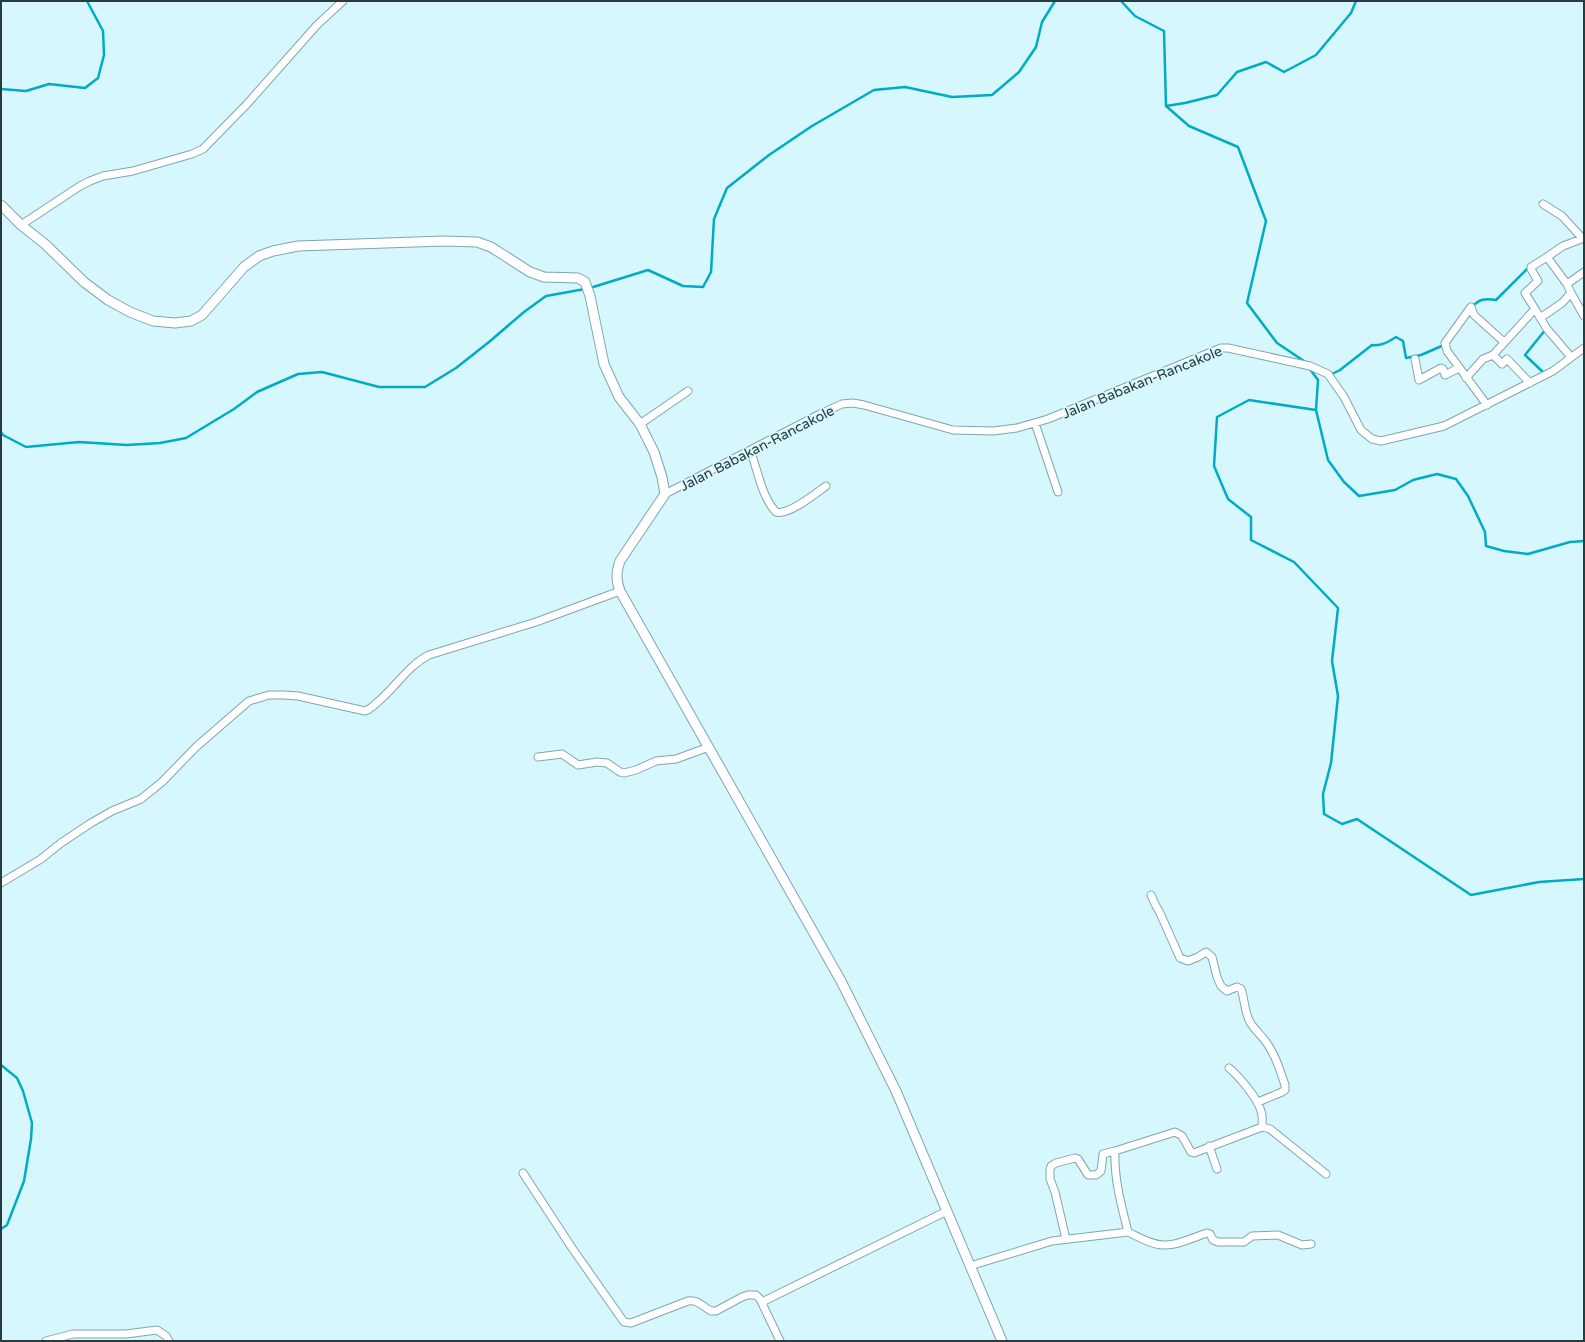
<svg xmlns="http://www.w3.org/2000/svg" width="1585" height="1342" font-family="'Varela Round',sans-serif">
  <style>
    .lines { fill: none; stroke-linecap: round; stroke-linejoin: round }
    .stream { stroke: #00acc3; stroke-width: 2.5 }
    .street-casing { stroke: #7fa6ae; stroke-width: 9 }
    .secondary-casing { stroke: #7fa6ae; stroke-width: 11 }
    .street { stroke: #fff; stroke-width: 7 }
    .secondary { stroke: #fff; stroke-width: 9 }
    .labels { text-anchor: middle; stroke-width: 3.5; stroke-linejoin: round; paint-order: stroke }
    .street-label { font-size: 14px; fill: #2a3b3e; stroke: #d7f7fe }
  </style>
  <rect width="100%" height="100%" fill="#d7f7fe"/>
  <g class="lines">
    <!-- stream -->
    <path class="stream" d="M1121,1L1135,16L1164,31L1166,106L1189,126L1238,147L1266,221L1247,303L1277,343L1304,361L1306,364
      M1,89L26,91L49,84L85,88L98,78L104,55L103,31L87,1
      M1166,106L1185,103L1217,95L1237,72L1266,62L1284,72L1316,55L1351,13L1356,1
      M590,288L648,270L683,286L703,287L711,272L714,219L727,188L769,155L812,126L874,90L905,87L952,97L992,95L1019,72L1036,47L1042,22L1055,1
      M1472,307C1479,299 1485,298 1496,300L1529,267
      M1309,368L1318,380L1316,410L1328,460L1344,482L1359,496L1395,490L1413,480L1437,474L1456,479L1468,496L1485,532L1486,546L1504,551L1528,554L1570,542L1584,541
      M1332,374L1340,370L1372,345C1382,346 1388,342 1396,337L1403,341L1406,358L1421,355L1444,345
      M1545,374L1525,355L1546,329
      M1316,410L1249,400L1217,417L1214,466L1228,499L1251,517V540L1294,562L1338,608L1332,661L1338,696L1331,763L1323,794L1324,814L1342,824L1357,819L1471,895L1539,882L1584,879
      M1,432L3,435L26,447L79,442L127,445L160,443L186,438L234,409L257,392L298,374L322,372L379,387H425L456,368L489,342L524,312L546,296L585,289
      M1,1065L17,1078L23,1091L32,1123L31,1139L24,1181L7,1225L1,1229"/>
    <defs>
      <path id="street" d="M1543,204L1562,216L1582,238
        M21,225L80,186L90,181L103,176L133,171L192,154L203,149L247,104L317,25L343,1
        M1547,257L1563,246L1584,238
        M1567,284L1584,272
        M1571,293L1584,316
        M1535,309L1525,293L1538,281L1531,269V267L1547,257L1567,284L1571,293L1562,303L1540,318
        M1493,355L1535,309L1547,329L1571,357
        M1415,359L1419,380L1441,368L1443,369L1445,375L1459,368
        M1466,378L1483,359L1493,355L1502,364L1507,359L1530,383
        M1487,405L1447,351L1445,343L1471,307L1474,315L1504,342
        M1035,423L1058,492
        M640,424L688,391
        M750,450C758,470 761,496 776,512C788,516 815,494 826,486
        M665,494L820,414L842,404L853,403L864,405L953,430L993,431L1017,428L1048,419L1221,348H1228L1310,366L1328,374L1344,397L1361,430L1372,439L1381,441L1444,426L1553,371L1584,348
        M538,757L562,754L578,765L597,762L607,763L620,772L624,773L636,770L656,761L676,759L709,747
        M1,883L41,859L61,843L91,823L112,811L141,799L162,782L196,747L249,701L269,695H284L298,696L365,711C371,709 375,704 380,700C397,685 409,665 429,655L536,622L620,591
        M1151,895L1156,906L1160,913L1180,958L1188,961L1198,957L1206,952L1212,957L1217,977L1221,986L1227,991L1237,987L1241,989C1245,1000 1244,1011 1250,1022C1254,1029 1261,1035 1266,1042C1275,1054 1280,1070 1285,1085V1090L1282,1092L1258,1102
        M1262,1127L1270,1129L1326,1174
        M1209,1146L1217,1169
        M523,1173L572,1248L624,1322L631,1323L688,1301C698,1299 703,1307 711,1311H716L742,1297L748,1295H756L760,1299L780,1341
        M1128,1232C1139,1237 1153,1246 1166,1245C1180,1245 1194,1237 1207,1233L1210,1234L1213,1240L1218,1242H1244L1252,1236L1278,1235L1302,1245L1311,1244
        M1066,1239L1055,1192L1050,1179V1170L1051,1166L1056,1163L1075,1158L1078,1159L1088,1175H1096L1101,1171L1103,1154L1115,1151
        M970,1266L1052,1241L1128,1232C1121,1204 1114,1179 1115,1151L1175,1132L1182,1136L1191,1152L1194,1153L1262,1127C1262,1122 1263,1116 1261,1111C1258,1099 1239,1076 1229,1068
        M762,1302L947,1211
        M46,1341L73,1334H126L157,1330L166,1336L169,1341"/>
      <path id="secondary" d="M1,205L21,225L45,244L84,282L108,300L130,312L153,321L175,323L191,321L202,315L244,267L259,256L273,251L298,246L444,241L477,242L491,247L530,272L544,277L578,278L585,282L590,296L604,364L619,397L640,424L654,452L662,477L665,494L620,561C616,573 616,580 620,591L841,981L896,1091L1002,1341"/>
    </defs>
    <!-- street casing -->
    <use href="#street" class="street-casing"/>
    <!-- secondary casing -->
    <use href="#secondary" class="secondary-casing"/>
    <!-- street -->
    <use href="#street" class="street"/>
    <!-- secondary -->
    <use href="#secondary" class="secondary"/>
  </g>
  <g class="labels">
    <!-- street labels -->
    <g class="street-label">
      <text transform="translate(1142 382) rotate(-22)" y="5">Jalan Babakan-Rancakole</text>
      <text transform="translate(757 448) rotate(-27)" y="5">Jalan Babakan-Rancakole</text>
    </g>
  </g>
  <!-- border -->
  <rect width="1585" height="1342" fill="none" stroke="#2a3b3e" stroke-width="4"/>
</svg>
